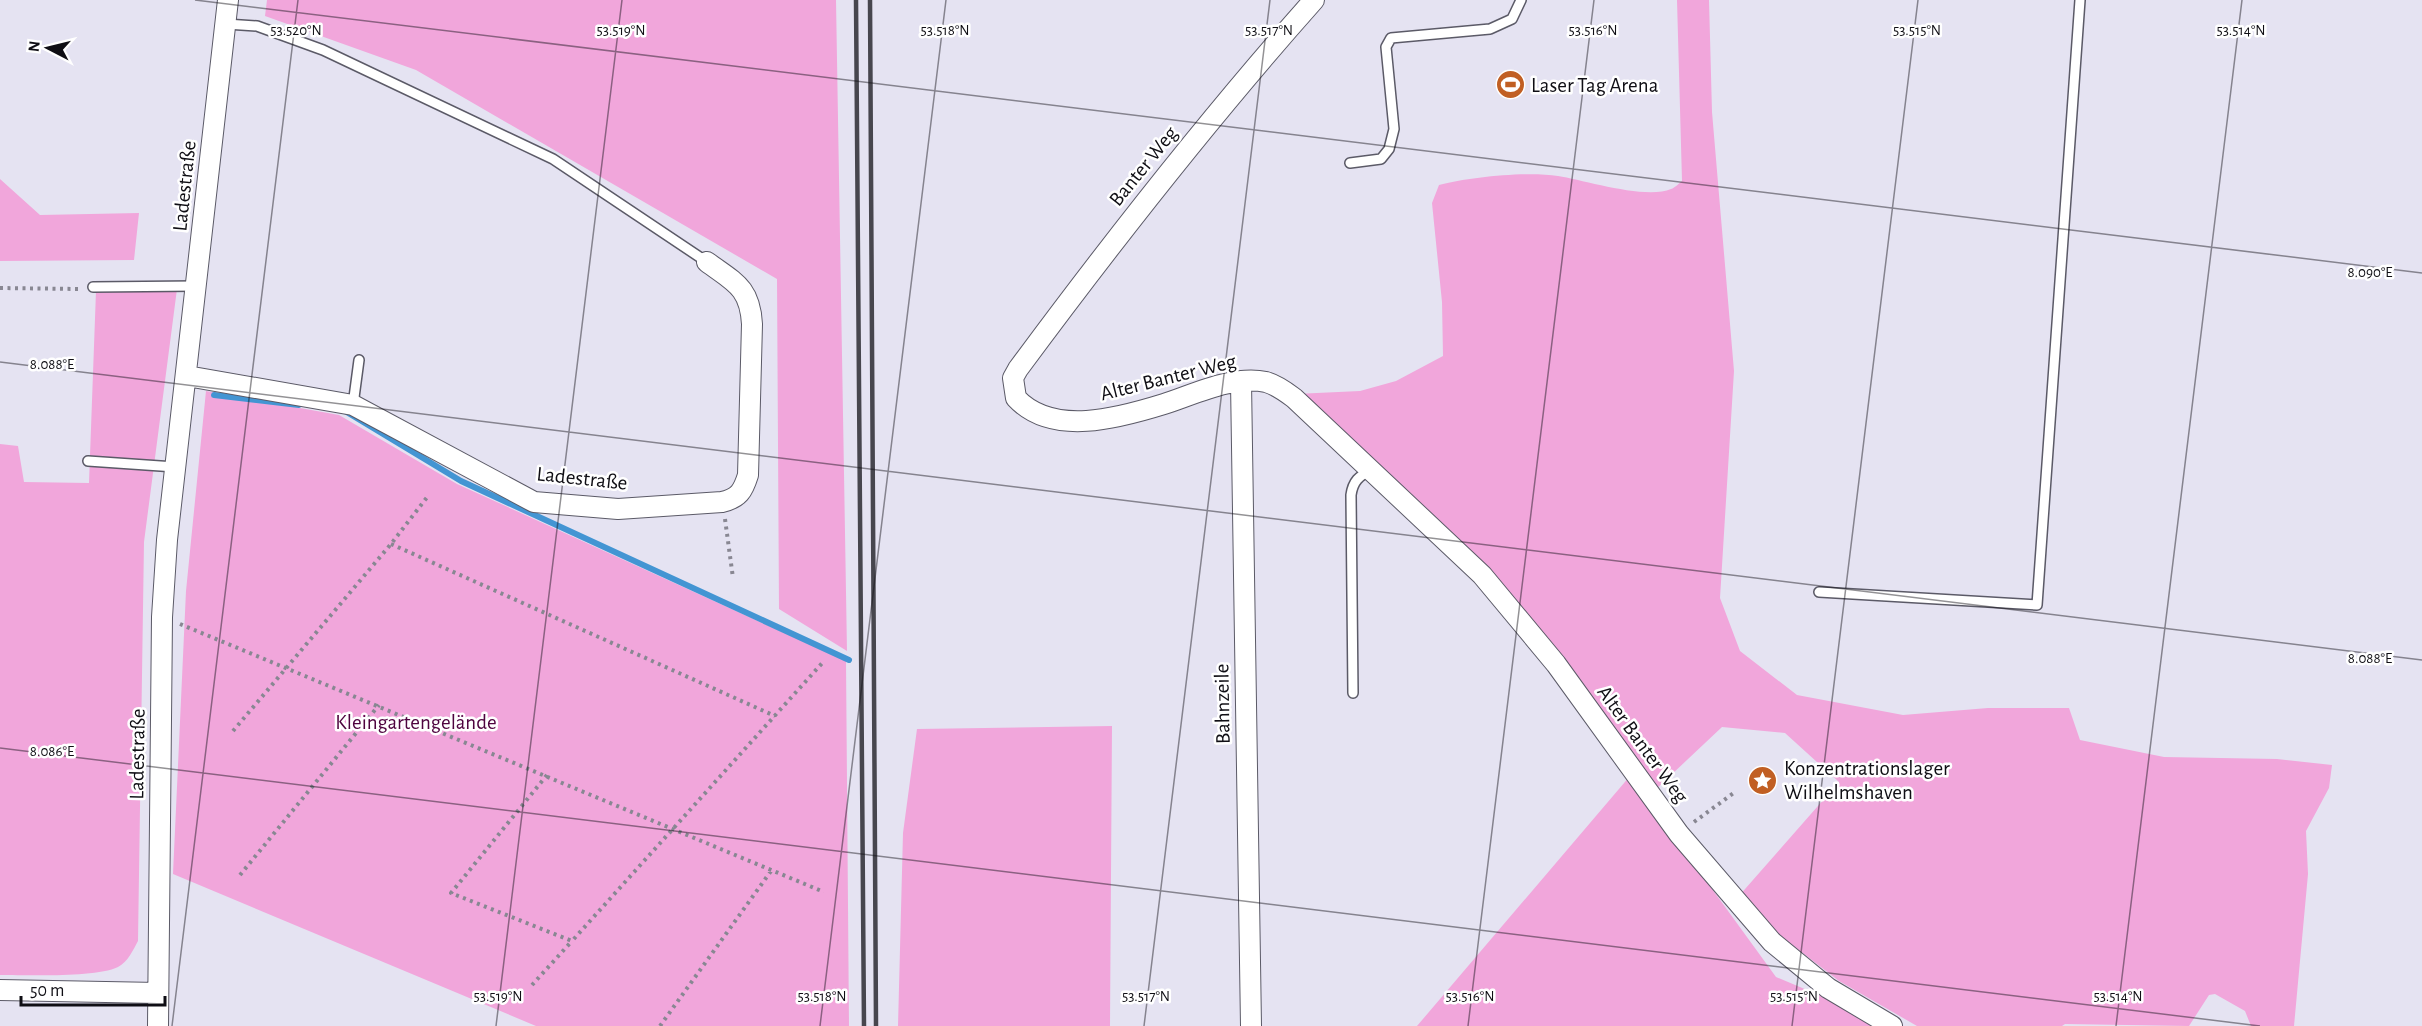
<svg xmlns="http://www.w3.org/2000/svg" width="2422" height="1026" font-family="'Alegreya Sans',sans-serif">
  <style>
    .green { fill: #f1a6db }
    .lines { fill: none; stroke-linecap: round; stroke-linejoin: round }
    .stream { stroke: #4395d3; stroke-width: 6 }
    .service-casing { stroke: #5b5a67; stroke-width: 12 }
    .minor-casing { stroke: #5b5a67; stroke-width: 22 }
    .path { stroke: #888792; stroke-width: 4; stroke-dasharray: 3 4.5; stroke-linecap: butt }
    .service { stroke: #fff; stroke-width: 9 }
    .minor { stroke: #fff; stroke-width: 20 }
    .rail { stroke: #47464e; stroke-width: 4.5 }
    .ticks { fill: none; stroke: #0f0e14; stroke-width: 1.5; stroke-opacity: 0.45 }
    .labels { text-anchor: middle; stroke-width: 5; stroke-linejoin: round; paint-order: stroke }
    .poi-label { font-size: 21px; fill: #0f0e14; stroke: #fff; text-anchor: start }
    .street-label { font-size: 21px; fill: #0f0e14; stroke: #fff }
    .park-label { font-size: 21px; fill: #4e033f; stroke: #fff }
    .ticks-label { font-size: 15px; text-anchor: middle; fill: #0f0e14; stroke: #fff; stroke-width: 5; stroke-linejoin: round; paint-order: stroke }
  </style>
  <rect width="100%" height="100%" fill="#e5e3f2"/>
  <!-- green -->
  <path class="green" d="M267,0H836L847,651L779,609L777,279L416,70L265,16Z
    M1677,0H1709L1712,112L1734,371L1720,598L1740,651L1797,695L1903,715L1988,708H2069L2080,740L2164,757L2277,759L2332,765L2329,788L2306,831L2308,874L2294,1026H2251L2245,1011L2215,994L2209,995L2189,1026L2065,1024L2062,1026H1917L1839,981L1760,920L1738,897L1839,782L1785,733L1722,727L1653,792L1497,580L1295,394L1360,391L1396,381L1443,356L1442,302L1432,203L1439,185C1469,177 1527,171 1558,176C1584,180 1646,200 1671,189C1675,188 1679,183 1682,181Z
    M0,179L40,215L139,213L134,260L0,261Z
    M177,289L144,542L138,941C133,950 128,962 118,967C95,978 27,975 0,975V444L18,446L24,482L89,483L96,291Z
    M206,391L339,415L457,484L846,661L849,1026H536L173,874L186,591Z
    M1112,726L1110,1026H898L903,833L917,729Z
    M1630,776L1776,977L1852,1009L1878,1026H1417Z"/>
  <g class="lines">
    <!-- stream -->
    <path class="stream" d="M214,395L299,405
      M345,411L461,481L849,660"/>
    <defs>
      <path id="service" d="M226,24L257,26L323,50L553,159L707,262
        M1350,163L1381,159L1389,149L1394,129L1386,47L1391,38L1490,29L1512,19L1521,0
        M93,287L196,286
        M353,405L359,360
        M88,461L175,467
        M1819,592L2037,605L2080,0
        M1353,693L1351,495C1353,481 1359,476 1371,470"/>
      <path id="minor" d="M1314,0C1209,118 1112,242 1018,369L1013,378L1016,398C1052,437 1119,418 1164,404C1195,394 1233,375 1266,382C1277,385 1286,392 1294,398L1482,575L1556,664L1679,834L1772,942L1828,988L1892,1026
        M187,376L353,405L534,502L618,509L722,502C739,498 743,491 748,475L752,324C750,287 734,282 707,262
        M1241,382L1251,1026
        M0,990L158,993
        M158,1026L162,617L167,540L228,0"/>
    </defs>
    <!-- service casing -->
    <use href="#service" class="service-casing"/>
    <!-- minor casing -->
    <use href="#minor" class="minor-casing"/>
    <!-- path -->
    <path class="path" d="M0,288L80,289
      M725,519L733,578
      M391,544L775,716
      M180,624L824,892
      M233,731L391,544L428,496
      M547,775L451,893L572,941L824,661
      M1694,822L1735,792
      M240,875L379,705
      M532,985L572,941
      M660,1026L771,871"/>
    <!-- service -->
    <use href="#service" class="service"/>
    <!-- minor -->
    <use href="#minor" class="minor"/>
    <!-- rail -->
    <path class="rail" d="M856,0L864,1026
      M870,0L876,1026"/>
  </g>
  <!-- ticks -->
  <path class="ticks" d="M195,0L2422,273M0,362L2422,660M0,748L2260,1026M172,1026L298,0M496,1026L622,0M820,1026L946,0M1144,1026L1270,0M1468,1026L1594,0M1792,1026L1918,0M2116,1026L2242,0"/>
  <!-- icons -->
  <defs>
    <symbol id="stadium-disc" viewBox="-11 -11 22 22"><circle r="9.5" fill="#c15f23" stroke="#fff"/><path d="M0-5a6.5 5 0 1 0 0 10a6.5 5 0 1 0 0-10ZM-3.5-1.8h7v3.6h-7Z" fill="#fff"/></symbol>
    <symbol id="sight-disc" viewBox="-11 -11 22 22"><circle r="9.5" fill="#c15f23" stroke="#fff"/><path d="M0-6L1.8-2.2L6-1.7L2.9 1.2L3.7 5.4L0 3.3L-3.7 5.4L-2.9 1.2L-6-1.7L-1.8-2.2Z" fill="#fff"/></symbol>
  </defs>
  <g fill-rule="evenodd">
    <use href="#stadium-disc" x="1494" y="68" width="33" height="33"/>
    <use href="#sight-disc" x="1746" y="764" width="33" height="33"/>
  </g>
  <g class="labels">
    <!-- poi labels -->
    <g class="poi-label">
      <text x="1531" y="92">Laser Tag Arena</text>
      <text x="1784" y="775">Konzentrationslager<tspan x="1784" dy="24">Wilhelmshaven</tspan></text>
    </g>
    <!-- street labels -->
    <g class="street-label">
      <text transform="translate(1143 166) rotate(-51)" y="7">Banter Weg</text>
      <text transform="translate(184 186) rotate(-84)" y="7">Ladestraße</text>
      <text transform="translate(1168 377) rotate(-14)" y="7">Alter Banter Weg</text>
      <text transform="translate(582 478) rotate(6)" y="7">Ladestraße</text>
      <text transform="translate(1222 704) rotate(-91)" y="7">Bahnzeile</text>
      <text transform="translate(1643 744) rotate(54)" y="7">Alter Banter Weg</text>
      <text transform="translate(137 754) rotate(-89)" y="7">Ladestraße</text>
    </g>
    <!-- park labels -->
    <g class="park-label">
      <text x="416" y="729">Kleingartengelände</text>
    </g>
  </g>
  <g class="ticks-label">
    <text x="296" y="35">53.520°N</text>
    <text x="621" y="35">53.519°N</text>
    <text x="945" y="35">53.518°N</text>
    <text x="1269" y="35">53.517°N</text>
    <text x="1593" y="35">53.516°N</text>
    <text x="1917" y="35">53.515°N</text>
    <text x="2241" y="35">53.514°N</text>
    <text x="2370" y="277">8.090°E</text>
    <text x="52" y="369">8.088°E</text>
    <text x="2370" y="663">8.088°E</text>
    <text x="52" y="756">8.086°E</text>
    <text x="498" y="1001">53.519°N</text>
    <text x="822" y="1001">53.518°N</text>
    <text x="1146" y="1001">53.517°N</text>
    <text x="1470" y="1001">53.516°N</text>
    <text x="1794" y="1001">53.515°N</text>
    <text x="2118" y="1001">53.514°N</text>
  </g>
  <!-- north arrow -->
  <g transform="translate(48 48) rotate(277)" stroke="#ffffff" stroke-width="4.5" paint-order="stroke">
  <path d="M0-4.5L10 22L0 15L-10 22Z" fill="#0f0e14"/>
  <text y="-9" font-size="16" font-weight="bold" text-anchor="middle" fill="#0f0e14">N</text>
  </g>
  <!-- scale -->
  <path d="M21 996v9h144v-9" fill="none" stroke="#0f0e14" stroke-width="3"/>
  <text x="30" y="996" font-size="18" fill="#0f0e14" stroke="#ffffff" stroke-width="4.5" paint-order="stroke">50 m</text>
</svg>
